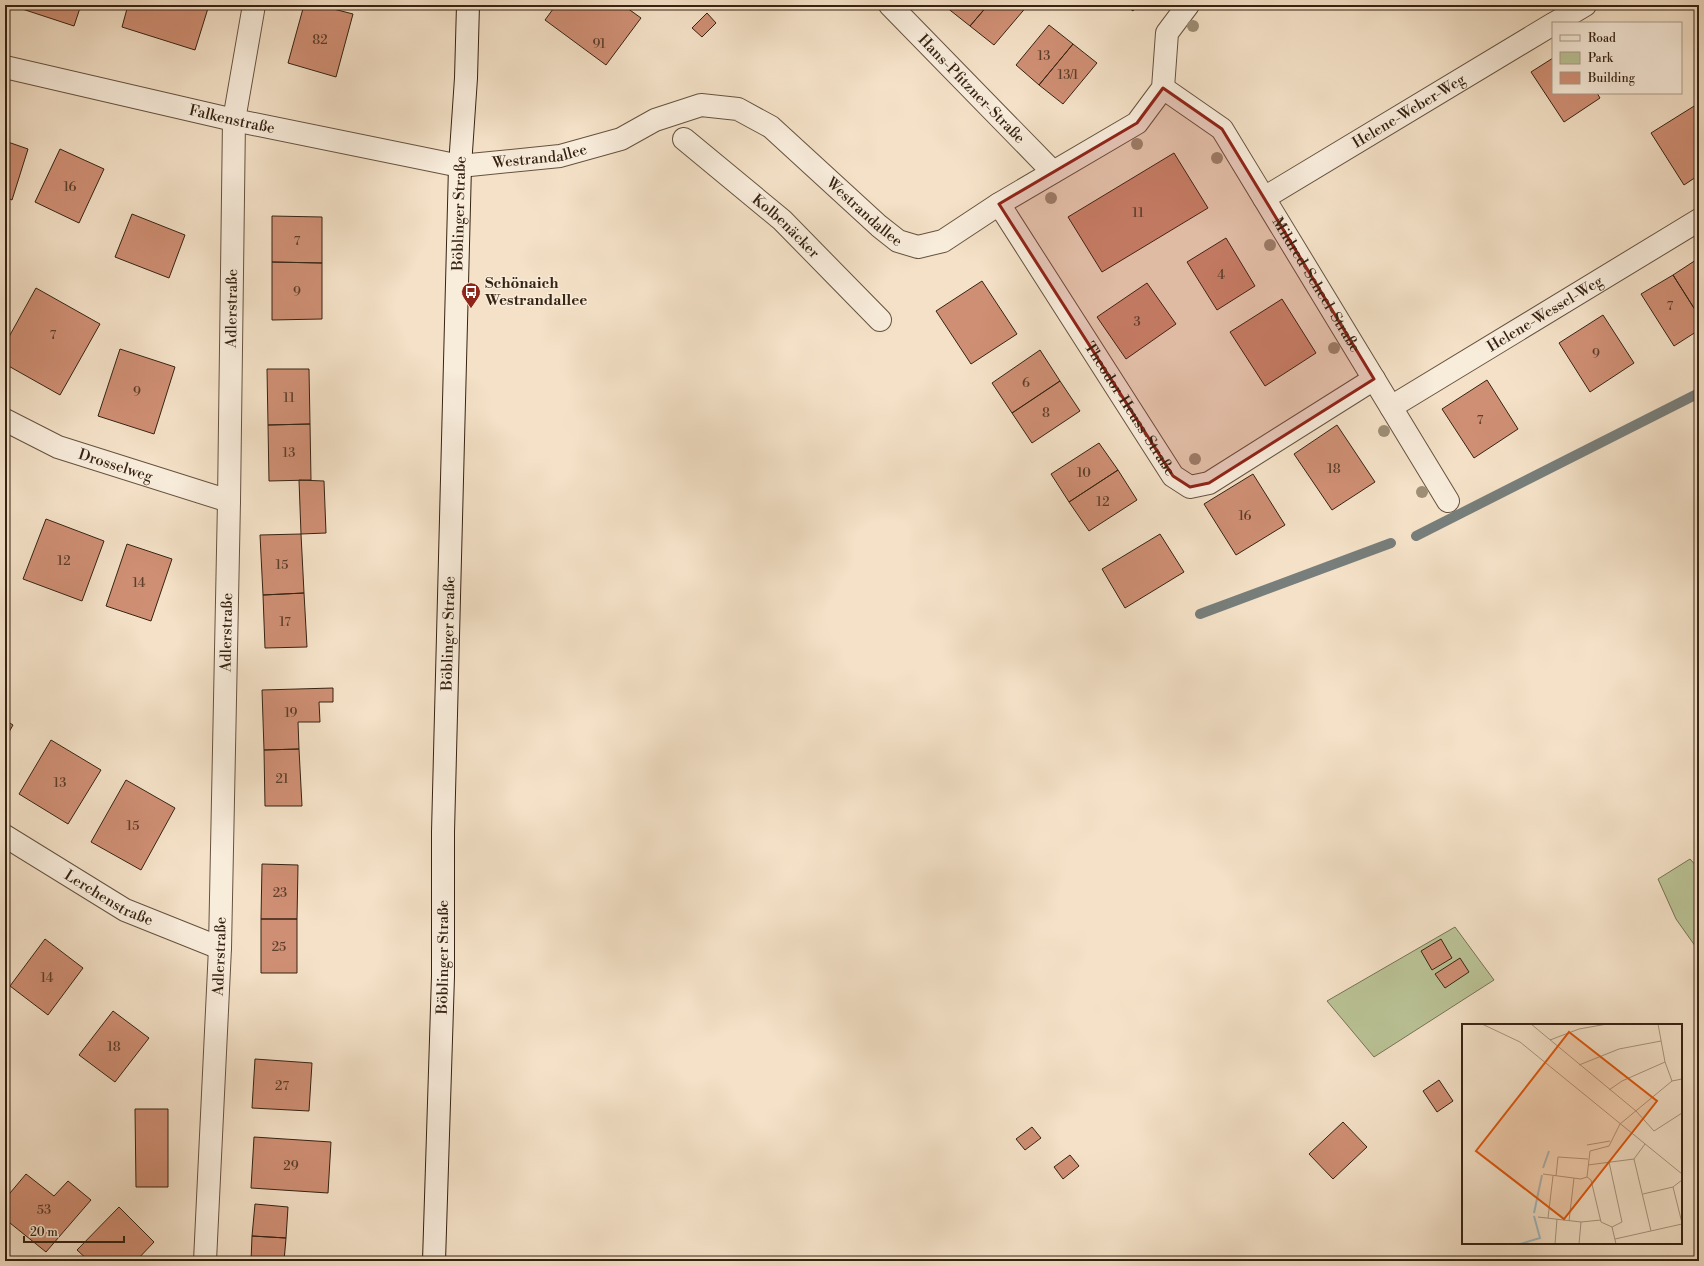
<svg xmlns="http://www.w3.org/2000/svg" width="1704" height="1266" font-family="'Libre Bodoni',serif">
  <style>
    .green { fill: #bac396; stroke: #787354 }
    .lines { fill: none; stroke-linecap: round; stroke-linejoin: round }
    .stream { stroke: #777e7b; stroke-width: 10 }
    .building { fill: #cf8f74; stroke: #362312 }
    .minor-casing { stroke: #66523f; stroke-width: 24 }
    .secondary-casing { stroke: #362312; stroke-width: 24 }
    .minor { stroke: #f8ecdb; stroke-width: 22 }
    .secondary { stroke: #f8ecdb; stroke-width: 22 }
    .tree { fill: #9e8e76 }
    .marked { fill: #8f2418; fill-opacity: 0.2; stroke: #8f2418; stroke-width: 3; stroke-linejoin: round }
    .labels { text-anchor: middle; stroke-width: 3; stroke-linejoin: round; paint-order: stroke }
    .number-label { font-size: 13px; fill: #5c3e2a }
    .street-label { font-size: 15px; fill: #362312; stroke: #f8ecdb }
    .poi-label { font-size: 15px; font-weight: bold; fill: #362312; stroke: #f8ecdb; text-anchor: start }
    .inset-river { fill: none; stroke: #a2bac1; stroke-width: 2 }
    .inset-road { fill: none; stroke: #a8957f; stroke-width: 1 }
    .view { fill: #df560c; fill-opacity: 0.15; stroke: #df560c; stroke-width: 2 }
    .inset-edge { fill: none; stroke: #362312; stroke-width: 2 }
  </style>
  <rect width="100%" height="100%" fill="#f4e1c7"/>
  <filter id="stains"><feTurbulence type="fractalNoise" baseFrequency=".005" numOctaves="4"/><feColorMatrix values="0 0 0 0 .2 0 0 0 0 .09 0 0 0 0 .02 0 0 0 .5 -.17"/></filter>
  <radialGradient id="worn" r=".72"><stop offset=".6" stop-color="#630" stop-opacity="0"/><stop offset="1" stop-color="#630" stop-opacity=".3"/></radialGradient>
  <!-- green -->
  <path class="green" d="M1690,859L1699,869V949L1698,950L1676,919L1658,879Z
    M1455,927L1494,980L1374,1057L1327,1001Z"/>
  <g class="lines">
    <!-- stream -->
    <path class="stream" d="M1416,536L1699,393
      M1200,614L1391,543"/>
  </g>
  <!-- building -->
  <path class="building" d="M10,5H81L74,26Z
    M128,5H209L195,50L122,27Z
    M304,5H318L353,14L336,77L288,63Z
    M556,5H623L641,18L606,65L545,20Z
    M948,5H988L970,26L946,7Z
    M988,5H1028L994,45L970,26Z
    M1125,5H1137L1133,11Z
    M707,13L716,23L702,37L692,28Z
    M1049,25L1073,44L1039,85L1016,65Z
    M1073,44L1097,63L1063,104L1039,85Z
    M1553,58V93H1597L1600,98L1564,122L1531,72Z
    M1699,103V175L1684,185L1651,133Z
    M5,141L28,149L12,200L5,197Z
    M60,149L104,169L79,223L35,202Z
    M1174,153L1208,208L1102,272L1068,217Z
    M132,214L185,235L169,278L115,257Z
    M272,216L322,217V263L272,262Z
    M1226,238L1255,286L1217,310L1187,262Z
    M1699,258V316L1673,275Z
    M272,262L322,263V319L272,320Z
    M1673,275L1699,316V330L1674,346L1641,294Z
    M982,281L1017,334L971,364L936,311Z
    M1147,283L1176,324L1126,359L1097,317Z
    M36,288L100,324L60,395L5,364V344Z
    M1282,299L1316,353L1265,386L1230,332Z
    M1603,315L1634,363L1590,392L1559,343Z
    M120,349L175,367L154,434L98,416Z
    M1040,350L1060,381L1012,413L992,383Z
    M267,369H309L310,424L268,425Z
    M1487,380L1518,429L1474,458L1442,409Z
    M1060,381L1080,411L1032,443L1012,413Z
    M310,424L311,480L269,481L268,425Z
    M1337,425L1375,482L1332,510L1294,454Z
    M1099,443L1118,470L1069,502L1051,474Z
    M1118,470L1137,500L1089,531L1069,502Z
    M1253,474L1285,525L1236,555L1204,504Z
    M299,480L324,481L326,533L301,534Z
    M46,519L104,541L82,601L23,579Z
    M301,534L304,593L263,595L260,535Z
    M1160,534L1184,572L1125,608L1102,569Z
    M127,544L172,559L151,621L106,606Z
    M304,593L307,647L265,648L263,595Z
    M333,688V702H319L320,722H298L299,749L264,750L262,690Z
    M5,720L13,725L5,739Z
    M51,740L101,770L68,824L19,794Z
    M299,749L302,806H265L264,750Z
    M126,780L175,808L141,870L91,842Z
    M262,864L298,865L297,919H261Z
    M261,919H297V973H261Z
    M45,939L83,968L48,1015L10,986Z
    M1441,939L1452,958L1432,970L1421,951Z
    M1460,958L1469,972L1445,988L1435,974Z
    M113,1011L149,1038L115,1082L79,1055Z
    M255,1059L312,1063L309,1111L252,1108Z
    M1439,1080L1453,1101L1437,1112L1423,1091Z
    M135,1109H168V1187H136Z
    M1343,1122L1367,1147L1333,1179L1309,1154Z
    M1032,1127L1041,1138L1025,1150L1016,1139Z
    M254,1137L331,1142L328,1193L251,1188Z
    M1070,1155L1079,1166L1063,1179L1054,1167Z
    M26,1174L54,1196L68,1181L91,1200L46,1252L5,1219V1199Z
    M255,1204L288,1207L286,1238L252,1236Z
    M119,1207L154,1242L136,1261H89L77,1250Z
    M252,1236L286,1238L284,1261H251Z"/>
  <g class="lines">
    <defs>
      <g id="minor">
        <path id="s1" d="M890,5L1053,172"/>
        <path d="M1555,23L1585,5"/>
        <path id="s2" d="M5,67L234,120L460,166L560,156L621,139L655,120L701,105L738,109L771,127L879,226L898,241L918,247L943,241L999,204L1137,123L1163,88L1167,33L1188,5"/>
        <path id="s3" d="M1163,88L1222,129L1448,501"/>
        <path id="s4" d="M684,139L782,220L880,320"/>
        <path id="s5" d="M1264,198L1553,24"/>
        <path id="s6" d="M999,204L1173,476L1190,487L1209,483L1374,379"/>
        <path id="s7" d="M1391,407L1699,220"/>
        <path id="s8" d="M5,420L58,447L229,501"/>
        <path id="s9" d="M5,836L125,910L220,948"/>
        <path id="s10" d="M205,1261L220,948L229,501L234,120L254,5"/>
      </g>
      <g id="secondary">
        <path id="s11" d="M434,1261L443,976V832L460,166L466,78L468,5"/>
      </g>
    </defs>
    <!-- minor casing -->
    <use href="#minor" class="minor-casing"/>
    <!-- secondary casing -->
    <use href="#secondary" class="secondary-casing"/>
    <!-- minor -->
    <use href="#minor" class="minor"/>
    <!-- secondary -->
    <use href="#secondary" class="secondary"/>
  </g>
  <!-- trees -->
  <g class="tree">
    <circle cx="1193" cy="26" r="6"/>
    <circle cx="1137" cy="144" r="6"/>
    <circle cx="1217" cy="158" r="6"/>
    <circle cx="1051" cy="198" r="6"/>
    <circle cx="1270" cy="245" r="6"/>
    <circle cx="1334" cy="348" r="6"/>
    <circle cx="1384" cy="431" r="6"/>
    <circle cx="1195" cy="459" r="6"/>
    <circle cx="1422" cy="492" r="6"/>
  </g>
  <!-- marked area -->
  <path class="marked" d="M1163,88L1222,129L1374,379L1209,483L1190,487L1173,476L999,204L1137,123Z"/>
  <!-- icons -->
  <defs>
    <symbol id="bus-pin" viewBox="-11 -11 22 30"><path d="M0 17L-7.5 6A9.5 9.5 0 1 1 7.5 6Z" fill="#8f2418" stroke="#f8ecdb"/><path d="M-5-6H5V4H4V6H2V4H-2V6H-4V4H-5ZM-3.5-4V0h7V-4ZM-3.5 1.2v1.5H-2V1.2ZM2 1.2v1.5H3.5V1.2Z" fill="#fff"/></symbol>
  </defs>
  <g fill-rule="evenodd">
    <use href="#bus-pin" x="460" y="281" width="22" height="30"/>
  </g>
  <g class="labels">
    <!-- number labels -->
    <g class="number-label">
      <text x="320" y="44">82</text>
      <text x="599" y="48">91</text>
      <text x="1044" y="60">13</text>
      <text x="1068" y="79">13/1</text>
      <text x="70" y="191">16</text>
      <text x="1138" y="217">11</text>
      <text x="297" y="245">7</text>
      <text x="1221" y="279">4</text>
      <text x="297" y="296">9</text>
      <text x="1670" y="310">7</text>
      <text x="1137" y="326">3</text>
      <text x="53" y="339">7</text>
      <text x="1596" y="358">9</text>
      <text x="1026" y="387">6</text>
      <text x="137" y="396">9</text>
      <text x="289" y="402">11</text>
      <text x="1046" y="417">8</text>
      <text x="1480" y="424">7</text>
      <text x="289" y="457">13</text>
      <text x="1334" y="473">18</text>
      <text x="1084" y="477">10</text>
      <text x="1103" y="506">12</text>
      <text x="1245" y="520">16</text>
      <text x="64" y="565">12</text>
      <text x="282" y="569">15</text>
      <text x="139" y="587">14</text>
      <text x="285" y="626">17</text>
      <text x="291" y="717">19</text>
      <text x="282" y="783">21</text>
      <text x="60" y="787">13</text>
      <text x="133" y="830">15</text>
      <text x="280" y="897">23</text>
      <text x="279" y="951">25</text>
      <text x="47" y="982">14</text>
      <text x="114" y="1051">18</text>
      <text x="282" y="1090">27</text>
      <text x="291" y="1170">29</text>
      <text x="44" y="1214">53</text>
    </g>
    <!-- street labels -->
    <g class="street-label">
      <text dy="5" stroke="none"><textPath href="#s1" startOffset="117">Hans-Pfitzner-Straße</textPath></text>
      <text dy="5" stroke="none"><textPath href="#s5" startOffset="169">Helene-Weber-Weg</textPath></text>
      <text dy="5" stroke="none"><textPath href="#s2" startOffset="233">Falkenstraße</textPath></text>
      <text dy="5" stroke="none"><textPath href="#s2" startOffset="546">Westrandallee</textPath></text>
      <text dy="5" stroke="none"><textPath href="#s2" startOffset="918">Westrandallee</textPath></text>
      <text dy="5" stroke="none"><textPath href="#s11" startOffset="1048">Böblinger Straße</textPath></text>
      <text dy="5" stroke="none"><textPath href="#s4" startOffset="134">Kolbenäcker</textPath></text>
      <text dy="5" stroke="none"><textPath href="#s3" startOffset="254">Mildred-Scheel-Straße</textPath></text>
      <text dy="5" stroke="none"><textPath href="#s10" startOffset="953">Adlerstraße</textPath></text>
      <text dy="5" stroke="none"><textPath href="#s7" startOffset="180">Helene-Wessel-Weg</textPath></text>
      <text dy="5" stroke="none"><textPath href="#s6" startOffset="243">Theodor-Heuss-Straße</textPath></text>
      <text dy="5" stroke="none"><textPath href="#s8" startOffset="120">Drosselweg</textPath></text>
      <text dy="5" stroke="none"><textPath href="#s10" startOffset="629">Adlerstraße</textPath></text>
      <text dy="5" stroke="none"><textPath href="#s11" startOffset="628">Böblinger Straße</textPath></text>
      <text dy="5" stroke="none"><textPath href="#s9" startOffset="121">Lerchenstraße</textPath></text>
      <text dy="5" stroke="none"><textPath href="#s10" startOffset="305">Adlerstraße</textPath></text>
      <text dy="5" stroke="none"><textPath href="#s11" startOffset="304">Böblinger Straße</textPath></text>
    </g>
    <!-- poi labels -->
    <g class="poi-label">
      <text x="485" y="288">Schönaich<tspan x="485" dy="17">Westrandallee</tspan></text>
    </g>
  </g>
  <!-- overview -->
  <g transform="translate(1462 1024)">
    <rect width="220" height="220" fill="#f4e1c7"/>
    <path class="inset-river" d="M81,144L87,127M72,189L80,151M58,220L78,214L72,192"/>
    <path class="inset-road" d="M20,0L58,18L220,150M69,0L174,87L192,107L220,89M196,0L203,38L210,57M88,16L117,5L145,0M117,41L157,25L199,17M147,66L160,57L203,38M125,121L148,117M172,135L189,207M147,138L160,198L150,203M126,141L172,135L183,120M81,150L119,155L125,153M94,152L96,133L126,135M220,156L211,163L220,199M181,170L211,163M76,193L119,198L139,196M86,194L91,152M107,197L112,154M150,203L139,198L129,156L125,153L128,127L147,122L158,100L210,57L220,55M150,203L154,220M153,215L220,200M93,220L95,195M117,220L119,198"/>
    <path class="view" d="M107,8L195,77L102,195L14,127Z"/>
    <rect width="220" height="220" class="inset-edge"/>
  </g>
  <!-- margin -->
  <rect width="1704" height="1266" fill="none" stroke="#f4e1c7" stroke-width="20"/>
  <rect x="6" y="6" width="1692" height="1254" fill="none" stroke="#362312" stroke-width="2"/>
  <rect x="10" y="10" width="1684" height="1246" fill="none" stroke="#362312"/>
  <!-- legend -->
  <rect x="1552" y="22" width="130" height="72" fill="#f8ecdb" stroke="#aa9c8b"/>
  <rect x="1560" y="35" width="20" height="6" fill="#f8ecdb" stroke="#aa9c8b"/>
  <text x="1588" y="42" font-size="12" fill="#362312">Road</text>
  <rect x="1560" y="52" width="20" height="12" fill="#bac396" stroke="#aa9c8b"/>
  <text x="1588" y="62" font-size="12" fill="#362312">Park</text>
  <rect x="1560" y="72" width="20" height="12" fill="#cf8f74" stroke="#aa9c8b"/>
  <text x="1588" y="82" font-size="12" fill="#362312">Building</text>
  <!-- scale -->
  <path d="M24 1236v6h100v-6" fill="none" stroke="#362312" stroke-width="2"/>
  <text x="30" y="1236" font-size="12" fill="#362312" stroke="#f8ecdb" stroke-width="3" paint-order="stroke">20 m</text>
  <rect width="100%" height="100%" filter="url(#stains)"/>
  <rect width="100%" height="100%" fill="url(#worn)"/>
</svg>
